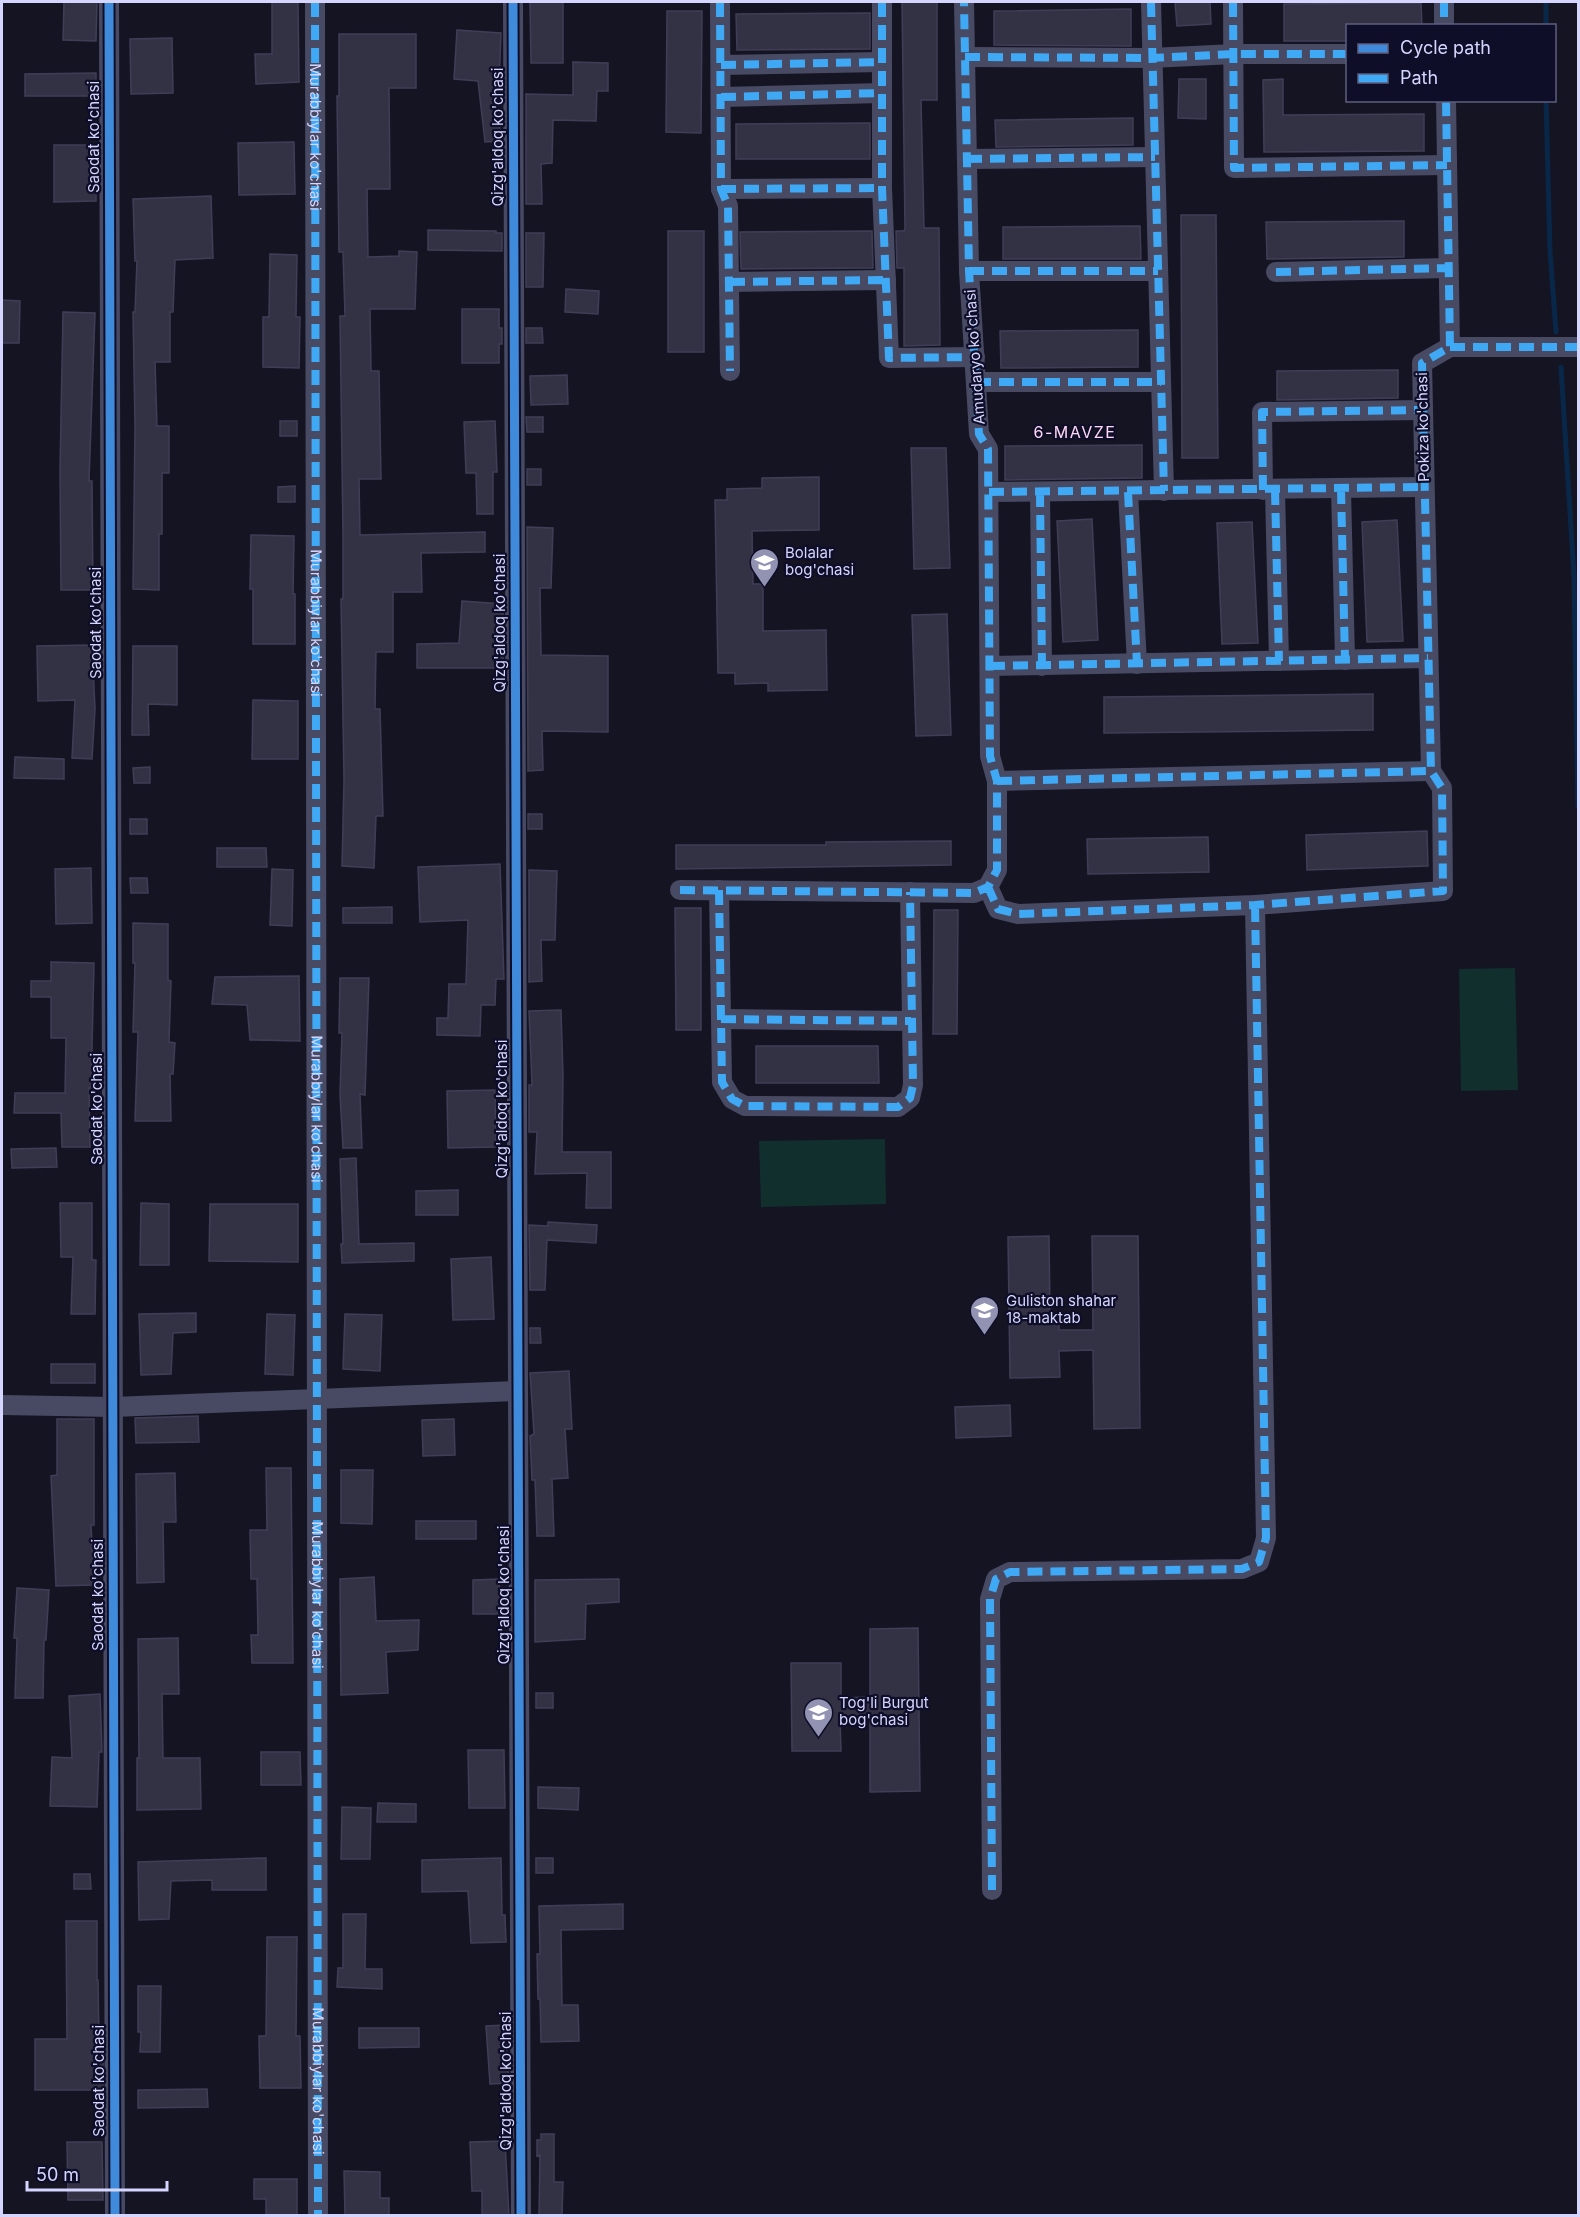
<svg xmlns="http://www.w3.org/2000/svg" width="1580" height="2217" font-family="Inter,sans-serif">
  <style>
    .green { fill: #112f2d }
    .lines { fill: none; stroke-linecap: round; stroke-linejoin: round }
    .stream { stroke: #092849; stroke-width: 5 }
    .building { fill: #333245; stroke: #403e57; stroke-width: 1.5 }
    .street { stroke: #484a64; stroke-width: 20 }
    .quiet { stroke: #3fa9f5; stroke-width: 8; stroke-dasharray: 15 8; stroke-linecap: butt }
    .cycleway-casing { stroke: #0f0e29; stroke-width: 13 }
    .cycleway { stroke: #408adc; stroke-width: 9 }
    .labels { text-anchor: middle; stroke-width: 4.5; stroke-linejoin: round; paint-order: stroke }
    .street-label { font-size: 15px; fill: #d5d6ff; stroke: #0f0e29 }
    .poi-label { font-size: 15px; fill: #d5d6ff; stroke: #0f0e29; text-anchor: start }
    .neighbourhood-label { font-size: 16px; letter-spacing: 1.5px; fill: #ffd7f5; stroke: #0f0e29 }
  </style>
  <rect width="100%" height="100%" fill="#151423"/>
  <!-- green -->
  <path class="green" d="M1515,968L1518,1090L1461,1091L1459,969Z
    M885,1139L886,1204L761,1207L759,1141Z"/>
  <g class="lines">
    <!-- stream -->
    <path class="stream" d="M1546,2V26
      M1546,100L1550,251L1556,332
      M1561,367L1574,576L1578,806"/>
  </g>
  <!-- building -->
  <path class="building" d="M64,2H97L96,41L63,40Z
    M272,2H298L299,82L256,84L255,54H272Z
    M530,2H563V63H531Z
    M902,2H937V100H921L924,228H939L940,345L904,346V268H897L896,231H904L905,228Z
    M1175,2H1210L1211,24L1177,26Z
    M1421,3L1422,26H1347V41H1284V4Z
    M1131,9V46L994,45V11Z
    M667,11H702L701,133L666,132Z
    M870,13V49L737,50L736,14Z
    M457,30L501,33L499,82H495L501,141L485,142L478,81L454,79Z
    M339,34H416V88H389L390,189H367L368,257L399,256V251L417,252L415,309H370L371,371H379L381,479H359L360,535L485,532V552L421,553L422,592H393V652H376L375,709H380L383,816H376L374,868L342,866L344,780L341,599H343V535L340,316H345L343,252H339L337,96H339Z
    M172,38L173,93L131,94L130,39Z
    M573,62L608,63V91H597L596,121L553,120L552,163L541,164L542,204H526V94L573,95Z
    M96,73V96H25V74Z
    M1179,79H1206V119L1178,118Z
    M1283,79V115L1424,114V151L1264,152L1263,80Z
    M1133,118V145L996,147L995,120Z
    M870,123V159H736V124Z
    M294,142L295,194L239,195L238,143Z
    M54,145H96V201L54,202Z
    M211,196L213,258L175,260L173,312H170V362H155L157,426H169V473H162V534H159V590L133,589L135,426L133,312H135L137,261H135L133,199Z
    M1181,215H1216L1218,458H1182Z
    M1404,221V257L1267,259L1266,222Z
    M1140,226L1141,259H1003V227Z
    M428,230L496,231V233H502V251L428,250Z
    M668,231H704V352H668Z
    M872,231L873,268L741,269L740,232Z
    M526,233H544L543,287H526Z
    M270,254L297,255L296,317H300L299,368L263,367V317H269Z
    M566,289L599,291L598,314L565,312Z
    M2,300L20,301L19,343H2Z
    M462,309H499V328H502V344H499V363H462Z
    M63,312L95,313L89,481H92L93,590H61L60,470Z
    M526,328H542L543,343H526Z
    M1138,330V367L1001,368L1000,331Z
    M1398,370V398L1277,400V371Z
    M567,375L568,404L531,405L530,376Z
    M526,417H543V432H527Z
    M280,421H297V436H280Z
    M495,421L497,472H493V514H477L476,473H466L464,422Z
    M1142,445V478L1005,480V446Z
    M911,448H946L950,568L914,569Z
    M527,469H541V485H527Z
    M819,477V530L752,531L753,584H763V631L826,630L827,690L768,691V683L735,684V673H718L715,500H727V489L762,488V478Z
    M295,486V502H278V487Z
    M1092,519L1098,640L1063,642L1057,521Z
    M1397,520L1403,641L1367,642L1362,522Z
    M1252,522L1258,643L1222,644L1217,523Z
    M527,527L553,528L551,588H540L541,655L608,656V732L542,731L543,770L528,771Z
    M251,535L294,536L293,594H295V644H253V589H250Z
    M462,601L503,604V668H417V644L459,643Z
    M947,614L951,735L916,736L912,615Z
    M92,645L95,709L92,759L72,758L75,700L38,701L37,646Z
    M133,646H177V705L148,704L149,735H132Z
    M1373,694V730L1104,733V697Z
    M253,700L298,701V759H252Z
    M15,757L64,759V779L14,778Z
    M150,767V783H134L133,768Z
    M528,814H542V829H528Z
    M130,819H147V834H130Z
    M1427,831L1428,866L1307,870L1306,835Z
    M1208,837L1209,872L1088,874L1087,839Z
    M951,841V865L676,869V845H826V842Z
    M217,848H266L267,867H217Z
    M500,864L504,979H496L495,1005H481L480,1036L437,1035V1018H448L449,984H466L468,920L420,922L418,867Z
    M91,868L92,923L56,924L55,869Z
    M272,869L293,870L292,926L270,925Z
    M529,870L557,871L555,940H541L542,981L529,982Z
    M130,878H147L148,893H131Z
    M392,907V923H343V908Z
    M675,908H701V1030H676Z
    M934,910H958L957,1034H933Z
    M133,923L168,924V980L171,981L169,1042L175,1043L173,1074H170L171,1121H135L138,1032H133L135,963H133Z
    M51,962L94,963L91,1088H89L90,1147H62L61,1113H14L15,1093H65L66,1038H51V997H31V981H51Z
    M299,976L300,1041L250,1040L247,1005L212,1004L215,977Z
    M340,978H369L365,1095L360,1094L362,1148H343L340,1094L342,1033H339Z
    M561,1010L563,1075L562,1152H611V1208H586L587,1173L535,1174L537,1132H529V1085H532L529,1011Z
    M756,1046H878L879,1083H756Z
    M495,1090L496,1147L448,1148L447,1091Z
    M56,1148L57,1167L12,1168L11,1149Z
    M356,1158L359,1244L414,1243V1261L342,1263L341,1244H343L340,1159Z
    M458,1190V1215H416V1191Z
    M60,1203H92V1260H96L95,1314H71L73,1257H61Z
    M141,1203L169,1204V1265H140Z
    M210,1204H298V1262L209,1261Z
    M548,1222L597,1225L596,1243L547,1240L545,1290H530L529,1225L548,1226Z
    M1049,1236L1050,1313H1059V1330H1093L1092,1236H1138L1140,1428L1094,1429L1093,1350L1059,1351L1060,1377L1010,1378L1008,1237Z
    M491,1257L494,1319L453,1320L451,1259Z
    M196,1313V1332L173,1333L171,1374L141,1375L139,1314Z
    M267,1314L295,1315L293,1375L265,1374Z
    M345,1314L382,1315L380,1371L343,1369Z
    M530,1328H540L541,1343H530Z
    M51,1364H95V1383H51Z
    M569,1371L572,1429H565L568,1478L552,1479L554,1536H537L535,1480H532L530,1436L534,1434L530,1373Z
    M1010,1405L1011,1436L956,1438L955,1407Z
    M198,1416L199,1442L136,1443L135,1418Z
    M57,1419H94V1525H91L94,1585L56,1586L51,1476L57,1475Z
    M454,1419L455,1455L423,1456L422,1420Z
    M266,1468H291L293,1663H252L251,1635H258L257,1579H251L250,1530H267Z
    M341,1470H373L372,1524L341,1523Z
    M175,1473L176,1522H163L164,1582L137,1583L136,1474Z
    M416,1521H476V1539H416Z
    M374,1577L376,1621L419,1620L418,1650L386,1652L388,1693L341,1695L340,1579Z
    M499,1579L500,1614H473V1580Z
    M619,1579V1602L586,1604L585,1639L535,1642V1580Z
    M17,1588L49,1590L46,1640H44L43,1698H15L17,1638H14Z
    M918,1628L920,1791L870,1792V1718L840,1719L841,1751H792L791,1663H841V1698L870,1697V1629Z
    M178,1638L179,1694H162L163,1758H200L201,1809L137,1810V1758H139L138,1639Z
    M536,1693H553V1708H536Z
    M100,1694L102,1752H99L97,1807L50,1806L52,1757L72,1758L69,1696Z
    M468,1750H504L505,1808H469Z
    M261,1752H300L301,1785H261Z
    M538,1787L579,1788L578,1810L538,1808Z
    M378,1803L416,1804V1822H377Z
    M342,1807L371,1808L370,1859H341Z
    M266,1858V1890H212V1880L171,1881L169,1919L139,1920L138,1862Z
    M501,1858L502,1915H505L506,1942L471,1943L468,1891L422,1892V1860Z
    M536,1858H553V1873H536Z
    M74,1874H90L91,1889H74Z
    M623,1904V1929L561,1930L562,2005H578L579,2041L541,2042L540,1999H538L537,1954H540L539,1906Z
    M343,1914H366L365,1969H382V1989L337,1987L338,1968H343Z
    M66,1921H97V1980H98L99,2039H103V2090H35V2039H67Z
    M267,1937H297L296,2036H300L301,2088H260L259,2036H266Z
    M138,1986H161L160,2052H140L141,2032H138Z
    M505,2025L509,2083L490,2084L486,2026Z
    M359,2028H419V2047L359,2048Z
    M207,2089L208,2107L138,2108V2090Z
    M541,2134H554V2182H563L562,2216H539L540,2155L537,2156V2140H541Z
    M505,2141L509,2216H482V2191H472L470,2142Z
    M67,2142H102L103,2200H68Z
    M344,2171L380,2172V2198H389V2216H345Z
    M254,2179H297V2216H266V2199H254Z"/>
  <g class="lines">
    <!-- street -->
    <g class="street">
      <path d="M109,2L115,2216"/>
      <path id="s1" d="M315,2L318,2216"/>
      <path d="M513,2L521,2216"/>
      <path d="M720,2L721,189L728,206L730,371"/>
      <path d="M882,2V188L889,358L975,357"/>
      <path d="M1151,2L1164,491"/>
      <path d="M1233,2L1234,168L1447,165"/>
      <path d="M1444,2V26"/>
      <path d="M965,57L1151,58L1234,54H1348"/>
      <path d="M721,65L881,62"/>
      <path d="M721,97L882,93"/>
      <path d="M967,159L1155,157"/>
      <path d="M721,189L882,188"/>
      <path d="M969,271H1158"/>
      <path d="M1276,272L1448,268"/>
      <path d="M730,282L886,280"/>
      <path d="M1450,347H1578"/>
      <path d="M976,382H1161"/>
      <path d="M1341,489L1345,660"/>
      <path d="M1263,490L1262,412L1422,410"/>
      <path d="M1275,490L1279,661"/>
      <path d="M989,492L1424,487"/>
      <path d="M1040,492L1042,666"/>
      <path d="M1128,492L1137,664"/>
      <path d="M990,666L1428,658"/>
      <path d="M997,781L1431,771"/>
      <path d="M988,887L998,909L1018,914L1255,905L1443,891L1442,788L1431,771L1422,363L1450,347L1446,100"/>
      <path d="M680,890L974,893L988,887L997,870V781L990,756L988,449L979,434L969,271L964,2"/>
      <path d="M719,890L722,1082L732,1099L745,1106L898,1107L910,1098L913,1085L910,892"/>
      <path d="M721,1019L911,1021"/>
      <path d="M2,1405L113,1407L518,1391"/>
      <path d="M992,1890L990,1599L996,1579L1010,1572L1242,1569L1259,1562L1266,1538L1255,905"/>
    </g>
    <!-- quiet -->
    <path class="quiet" d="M315,2L318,2216
      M720,2L721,189L728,206L730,371
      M882,2V188L889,358L975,357
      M1151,2L1164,491
      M1233,2L1234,168L1447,165
      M1444,2V26
      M965,57L1151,58L1234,54H1348
      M721,65L881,62
      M721,97L882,93
      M967,159L1155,157
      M721,189L882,188
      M969,271H1158
      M1276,272L1448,268
      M730,282L886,280
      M1450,347H1578
      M976,382H1161
      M1341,489L1345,660
      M1263,490L1262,412L1422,410
      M1275,490L1279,661
      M989,492L1424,487
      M1040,492L1042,666
      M1128,492L1137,664
      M990,666L1428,658
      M997,781L1431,771
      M988,887L998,909L1018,914L1255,905L1443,891L1442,788L1431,771L1422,363L1450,347L1446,100
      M680,890L974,893L988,887L997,870V781L990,756L988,449L979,434L969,271L964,2
      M719,890L722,1082L732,1099L745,1106L898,1107L910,1098L913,1085L910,892
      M721,1019L911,1021
      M992,1890L990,1599L996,1579L1010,1572L1242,1569L1259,1562L1266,1538L1255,905"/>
    <defs>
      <path id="cycleway" d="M109,2L115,2216
        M513,2L521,2216"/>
    </defs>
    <!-- cycleway casing -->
    <use href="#cycleway" class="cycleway-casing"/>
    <!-- cycleway -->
    <use href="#cycleway" class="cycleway"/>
  </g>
  <!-- icons -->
  <defs>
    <symbol id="school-pin" viewBox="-11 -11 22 30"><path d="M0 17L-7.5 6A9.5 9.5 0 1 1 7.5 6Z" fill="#9292b2" stroke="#0f0e29"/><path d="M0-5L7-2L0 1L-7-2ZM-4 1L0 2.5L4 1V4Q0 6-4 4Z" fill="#fff"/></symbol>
  </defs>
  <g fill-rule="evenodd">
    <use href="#school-pin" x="748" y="546" width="33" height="45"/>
    <use href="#school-pin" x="968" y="1294" width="33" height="45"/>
    <use href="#school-pin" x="802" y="1696" width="33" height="45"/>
  </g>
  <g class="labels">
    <!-- street labels -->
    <g class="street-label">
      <text transform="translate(94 137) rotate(-90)" y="5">Saodat ko'chasi</text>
      <text dy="5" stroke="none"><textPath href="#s1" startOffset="135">Murabbiylar ko'chasi</textPath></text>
      <text transform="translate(498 137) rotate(-90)" y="5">Qizg'aldoq ko'chasi</text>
      <text transform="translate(975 357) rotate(-94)" y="5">Amudaryo ko'chasi</text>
      <text transform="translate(1423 427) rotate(-91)" y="5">Pokiza ko'chasi</text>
      <text transform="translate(96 623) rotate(-90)" y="5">Saodat ko'chasi</text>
      <text dy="5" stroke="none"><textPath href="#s1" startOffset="621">Murabbiylar ko'chasi</textPath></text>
      <text transform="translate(500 623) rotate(-90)" y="5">Qizg'aldoq ko'chasi</text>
      <text dy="5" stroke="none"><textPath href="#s1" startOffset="1107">Murabbiylar ko'chasi</textPath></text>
      <text transform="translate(97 1109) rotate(-90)" y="5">Saodat ko'chasi</text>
      <text transform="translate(502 1109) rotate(-90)" y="5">Qizg'aldoq ko'chasi</text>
      <text dy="5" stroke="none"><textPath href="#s1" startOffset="1593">Murabbiylar ko'chasi</textPath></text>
      <text transform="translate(98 1595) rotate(-90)" y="5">Saodat ko'chasi</text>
      <text transform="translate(504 1595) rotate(-90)" y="5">Qizg'aldoq ko'chasi</text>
      <text dy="5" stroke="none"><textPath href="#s1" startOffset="2079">Murabbiylar ko'chasi</textPath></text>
      <text transform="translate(99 2081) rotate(-90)" y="5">Saodat ko'chasi</text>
      <text transform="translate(506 2081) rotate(-90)" y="5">Qizg'aldoq ko'chasi</text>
    </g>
    <!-- poi labels -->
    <g class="poi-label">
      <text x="785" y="558">Bolalar<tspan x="785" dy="17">bog'chasi</tspan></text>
      <text x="1006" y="1306">Guliston shahar<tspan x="1006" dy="17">18-maktab</tspan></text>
      <text x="839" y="1708">Tog'li Burgut<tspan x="839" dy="17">bog'chasi</tspan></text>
    </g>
    <!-- neighbourhood labels -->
    <g class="neighbourhood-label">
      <text x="1075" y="438">6-MAVZE</text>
    </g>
  </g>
  <!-- border -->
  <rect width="1580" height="2217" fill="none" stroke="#d5d6ff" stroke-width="6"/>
  <!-- legend -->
  <rect x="1346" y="24" width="210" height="78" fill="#0f0e29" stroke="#5e5e7f" stroke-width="1.5"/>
  <rect x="1358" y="44" width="30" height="9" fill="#408adc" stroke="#5e5e7f" stroke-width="1.5"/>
  <text x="1400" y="54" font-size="18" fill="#d5d6ff">Cycle path</text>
  <rect x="1358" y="74" width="30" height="9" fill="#3fa9f5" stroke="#5e5e7f" stroke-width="1.5"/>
  <text x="1400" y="84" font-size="18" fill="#d5d6ff">Path</text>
  <!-- scale -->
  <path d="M27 2181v9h140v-9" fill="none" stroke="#d5d6ff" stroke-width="3"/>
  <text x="36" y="2181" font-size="18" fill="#d5d6ff" stroke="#0f0e29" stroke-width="4.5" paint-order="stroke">50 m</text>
</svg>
